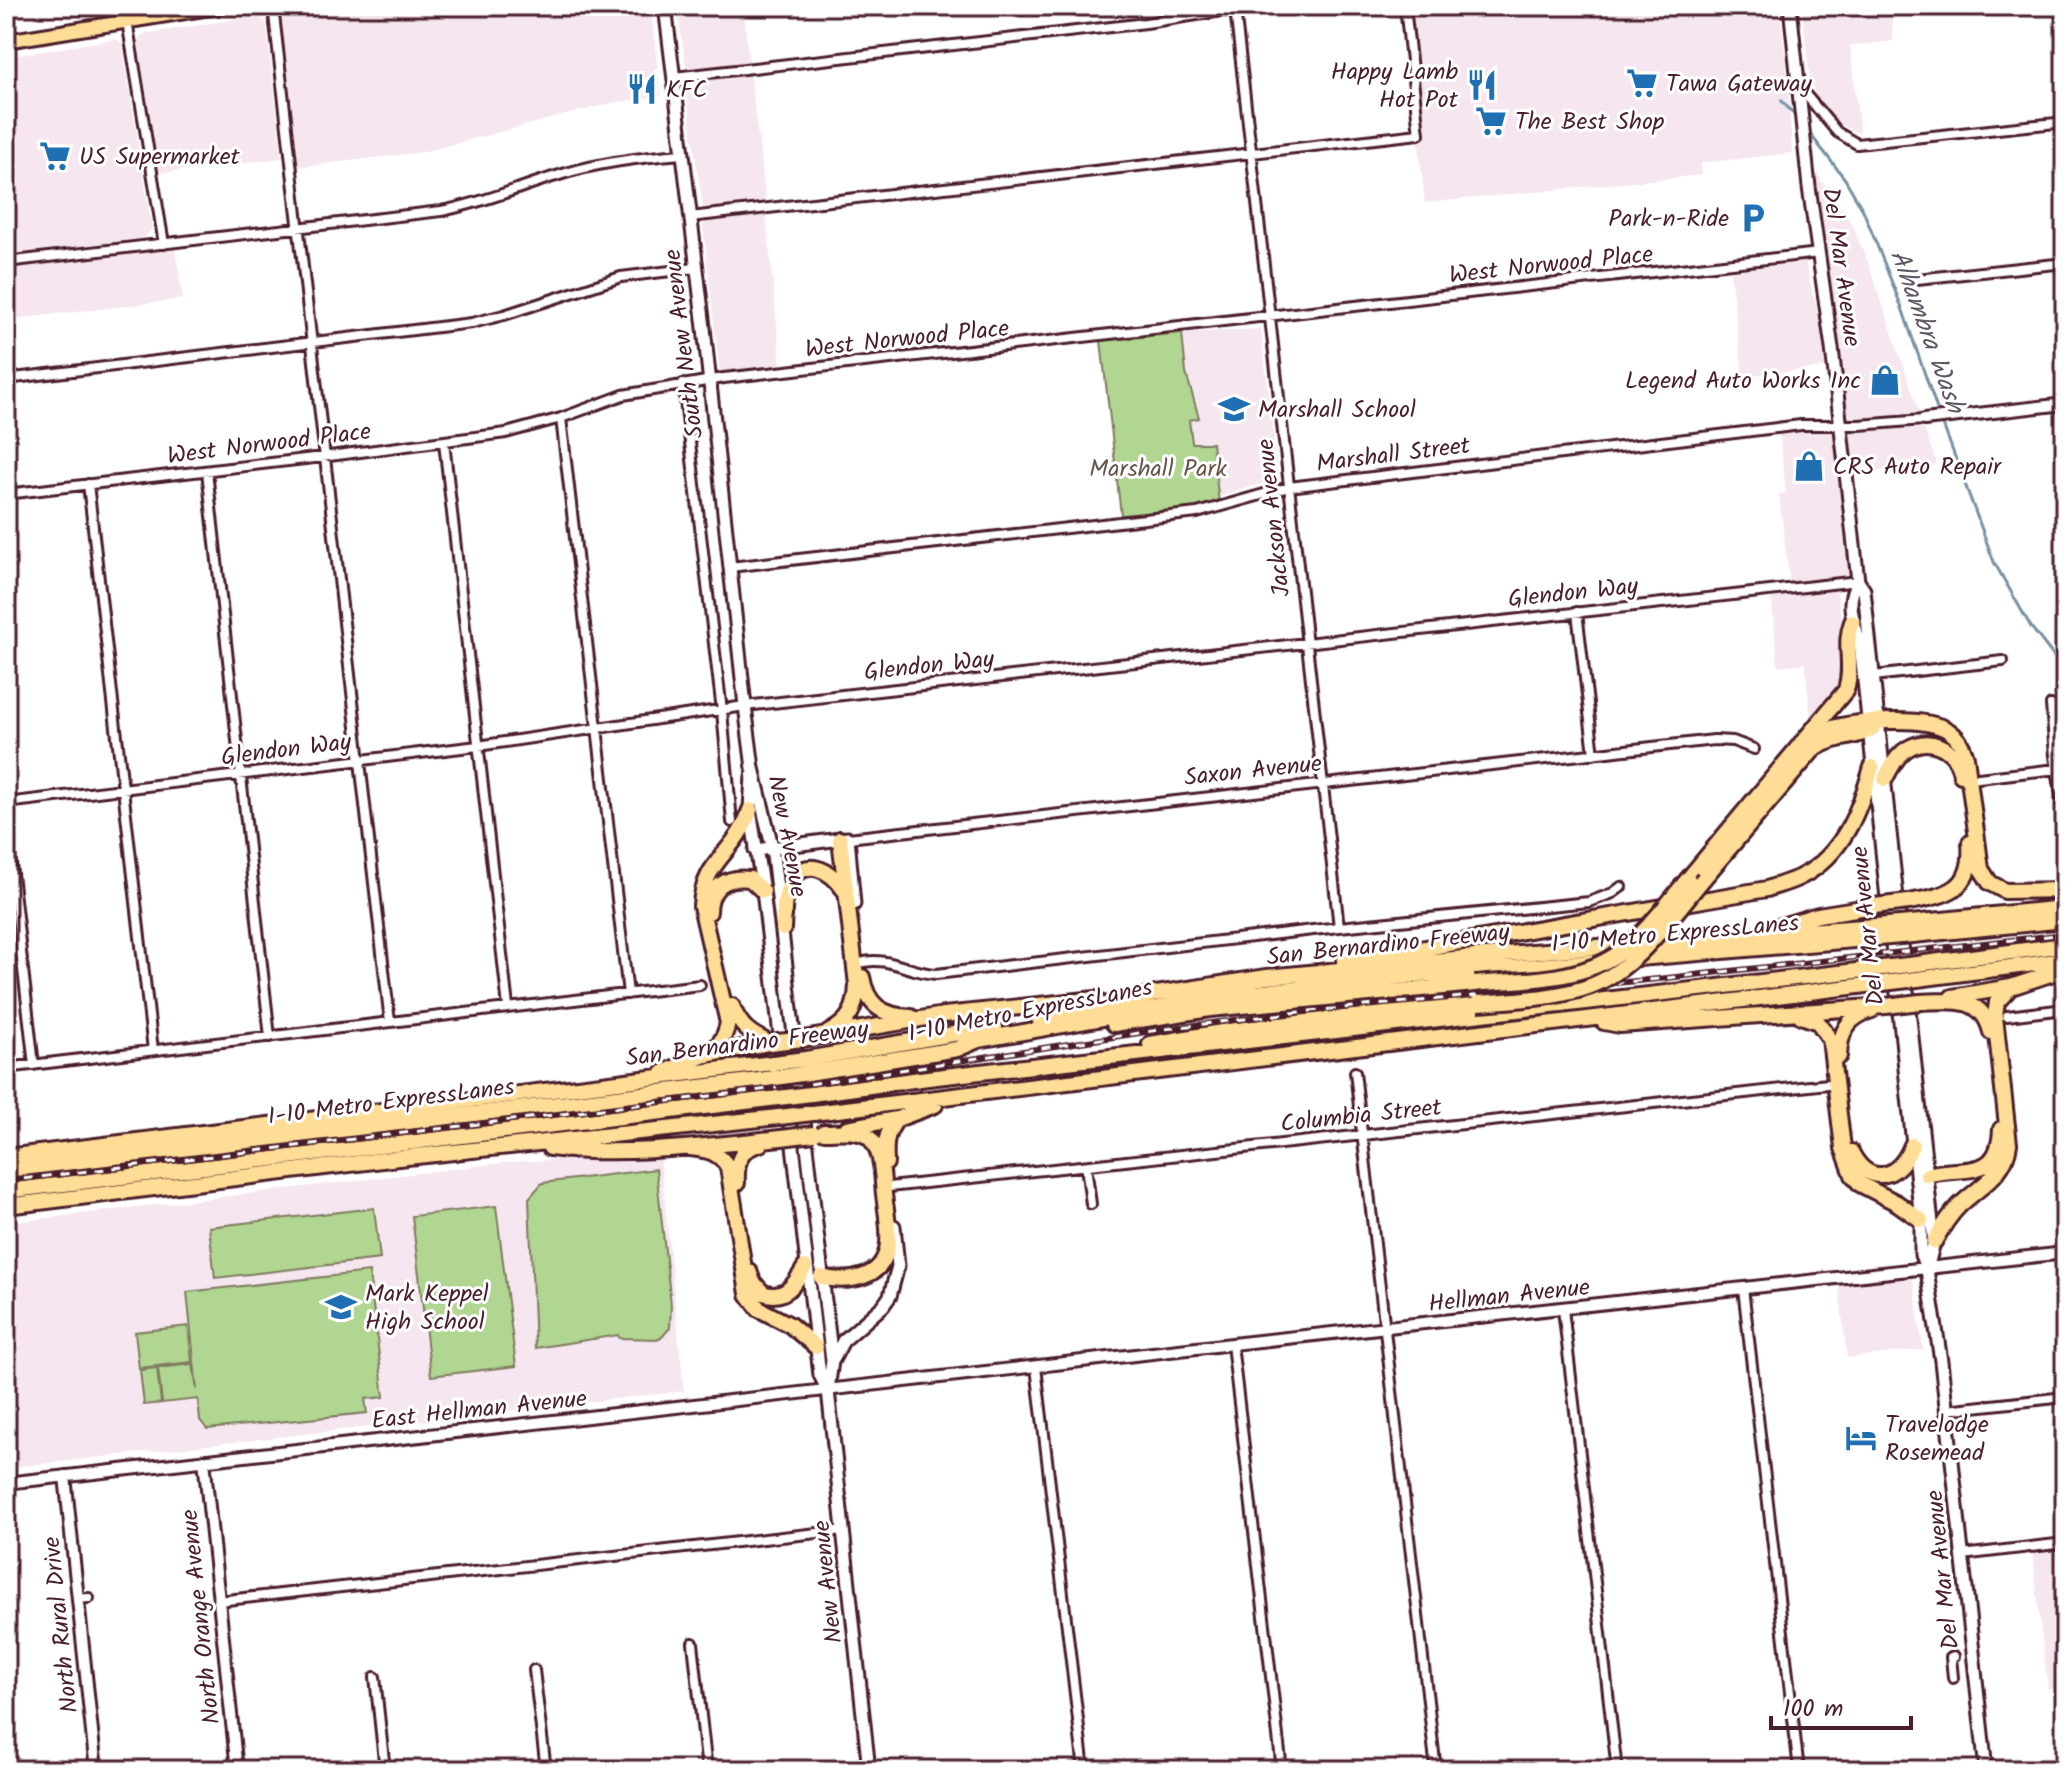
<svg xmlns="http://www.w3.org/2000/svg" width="2071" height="1776" font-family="Kalam,sans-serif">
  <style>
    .built { fill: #f5e6f0 }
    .green { fill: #b1d691; stroke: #7e7a5e; stroke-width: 2 }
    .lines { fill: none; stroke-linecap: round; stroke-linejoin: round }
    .stream { stroke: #7691a4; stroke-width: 3 }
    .minor-casing { stroke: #4a1f2b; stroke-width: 14 }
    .tertiary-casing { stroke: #4a1f2b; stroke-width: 16 }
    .secondary-casing { stroke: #4a1f2b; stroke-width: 17 }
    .primary-casing { stroke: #4a1f2b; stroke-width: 18 }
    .motorway-casing { stroke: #4a1f2b; stroke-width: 20 }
    .minor { stroke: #fff; stroke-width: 8 }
    .tertiary { stroke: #fff; stroke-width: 10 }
    .secondary { stroke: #fff; stroke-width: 11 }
    .primary { stroke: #ffdd96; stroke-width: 12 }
    .motorway { stroke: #ffdd96; stroke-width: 14 }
    .rail-casing { stroke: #4a1f2b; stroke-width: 6 }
    .rail { stroke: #fff; stroke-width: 3; stroke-dasharray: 9; stroke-linecap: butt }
    .motorway-bridge-casing { stroke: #4a1f2b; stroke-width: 20; stroke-linecap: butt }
    .motorway-bridge { stroke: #ffdd96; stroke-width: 14 }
    .labels { text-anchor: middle; stroke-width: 6; stroke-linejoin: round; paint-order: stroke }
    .poi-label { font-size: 24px; fill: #4a1f2b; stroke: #fff; text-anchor: start }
    .street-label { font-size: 24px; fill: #4a1f2b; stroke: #fff }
    .park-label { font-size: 24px; fill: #69564a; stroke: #fff }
    .water-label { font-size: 26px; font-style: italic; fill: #605867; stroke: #fff }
  </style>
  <rect width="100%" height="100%" fill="#fff"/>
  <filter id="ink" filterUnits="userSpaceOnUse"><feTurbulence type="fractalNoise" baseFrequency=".0125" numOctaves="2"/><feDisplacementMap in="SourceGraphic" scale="16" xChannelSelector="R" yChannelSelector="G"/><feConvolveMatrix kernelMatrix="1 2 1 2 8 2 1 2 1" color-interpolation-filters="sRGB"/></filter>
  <g filter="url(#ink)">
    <!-- built -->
    <path class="built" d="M322,6H650L661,96L611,103L423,152L298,167L281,22L286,14L290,11Z
      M677,6H743L749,62L691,69L686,67Z
      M1411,6H1779L1788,79L1792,153L1701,163V175L1425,203L1418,139L1426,133Z
      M1802,6H1954V7L1892,15L1893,41L1850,46L1860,134L1843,126L1817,101L1809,73Z
      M256,16L266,22L282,158L160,173L138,42L139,38L143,34Z
      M116,39L122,43L152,229L144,238L6,255V57Z
      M750,73L766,202L703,209L686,88L692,81Z
      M1813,168L1851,223L1869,265L1920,414L1843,423Z
      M766,214L781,366L720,372L703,226L708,220Z
      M175,249L183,299L6,320V269Z
      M1805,262L1831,367L1743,376L1730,271Z
      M1261,329L1278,479L1217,497L1212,444L1192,443L1189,419L1198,418L1186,373L1182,333Z
      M1817,427L1837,428L1855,579L1790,586L1779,494L1786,493L1779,431Z
      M1843,427L1924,429L1937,464L1848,474Z
      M1836,589L1845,636L1841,684L1817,719L1811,720L1805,663L1778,666L1771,593Z
      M660,1155L684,1391L6,1468V1223L510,1162Z
      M1913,1279L1923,1348L1925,1349L1847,1358L1838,1280Z
      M2065,1547V1687L2048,1689L2032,1550Z"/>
    <!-- green -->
    <path class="green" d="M1182,333L1186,373L1199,418L1189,420L1192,443H1212L1219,503L1200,509L1121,515L1101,341Z
      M656,1169L671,1305L670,1328L660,1339L619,1338L618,1335L535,1348L529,1198L542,1183Z
      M496,1206L516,1366L431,1376L412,1216Z
      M374,1208L380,1259L215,1278L209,1227Z
      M369,1272L384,1397L365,1399L367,1413L207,1429L200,1420L198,1399L162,1403L158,1368L193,1364L197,1390L187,1292Z
      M188,1326L192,1362L139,1368L135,1332Z
      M157,1368L161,1403L144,1405L140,1370Z"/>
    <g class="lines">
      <!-- stream -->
      <path class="stream" d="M1781,100L1797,118
        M1807,130L1845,179L1863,210L1902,308L1939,415
        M1942,422L1994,562L2031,627L2065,671"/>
      <defs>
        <path id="minor" d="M273,6L390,1022
          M1235,9L1339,927
          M1963,9L1992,6
          M127,21L164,244
          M674,77L1146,23L1254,6
          M1800,88L1837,132L1857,144L2065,122
          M690,217L1419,134L1405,6
          M6,262L441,211C484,203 524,185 566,173C603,162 643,157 682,154
          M1917,279L2065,263
          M6,379L472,323L504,315L621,277L695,268
          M683,384L722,711L732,822
          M561,418L628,994
          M444,442L508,1007
          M207,471L270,1037
          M88,484L153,1050
          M6,494L314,458L506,433L561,418L623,395L724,378L1819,253
          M730,567L1197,513L1289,487L1801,425H1859L1924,420
          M1577,612L1594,754
          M1874,676L2003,661
          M2051,705L2055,756L2065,821
          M1970,779L2065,768
          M6,803L478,746L745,706L1858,581
          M6,821L34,1065
          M848,838L1714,740L1733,741L1754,749
          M860,963C888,955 909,973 936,974L1339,927L1589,902L1613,893L1621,887
          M2007,1016L2065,1009
          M6,1068L700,985
          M1355,1072L1436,1770
          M1086,1166L1091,1204
          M889,1187L1837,1083
          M1743,1288L1799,1770
          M1563,1309L1617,1770
          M1232,1344L1282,1770
          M1036,1367L1084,1770
          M1946,1410L2065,1397
          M1962,1555L2065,1543
          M77,1599L89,1598
          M218,1601L844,1530
          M693,1643L707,1770
          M534,1670L546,1770
          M375,1677L385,1770
          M1953,1678L1951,1657L1954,1656"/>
        <path id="tertiary" d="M1924,420L2065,404
          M204,1460L237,1770
          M65,1476L96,1770
          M6,1483L1232,1344L2065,1253"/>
        <path id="secondary" d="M665,6L703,319L745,706L753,768L772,846L832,1361L828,1390L869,1770
          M1790,6L1809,187L1832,348L1858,581L1864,590L1934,1242L1927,1270
          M1858,581C1844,603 1854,620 1860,643L1921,1220V1255L1927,1270L1941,1361L1986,1770
          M752,776L750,810L763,891L820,1375L827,1389
          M755,850L848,838L854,904
          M833,1360L843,1341L883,1306L890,1296L898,1266L894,1226"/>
        <path id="primary" d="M6,41L222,6"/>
        <path id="motorway" d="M1801,743C1810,737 1819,732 1829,729C1856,721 1926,715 1949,731C1958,737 1963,747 1966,757L1981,869L1990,883L2005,891L2065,890
          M1885,779C1890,769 1894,760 1903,752C1926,733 1957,747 1961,775
          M1704,878L1814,749C1836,734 1858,740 1874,727
          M1688,879L1846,690C1854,664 1843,646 1852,622
          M1909,902C1948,895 1974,890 1970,843
          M709,912C709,887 726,876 750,879L763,891
          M1911,923L2065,908
          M1781,926L1818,915L1874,906
          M783,929C784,914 783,898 790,884C803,855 832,870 844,890
          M1913,935L2065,920
          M1627,959L1878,938
          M1344,962L1767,889C1778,885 1791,882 1802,876C1843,855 1860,809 1872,767
          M1917,964L2065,945
          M862,977C867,1005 882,1016 911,1017
          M1917,979L2065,960
          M1952,997L2011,987L2065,969
          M1920,1002C1951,1001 1982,995 1991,1032
          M732,1006C740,1027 750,1034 770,1043
          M1801,1016L1818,1022L1830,1039L1843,1148L1853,1175L1860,1184L1897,1203L1921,1220
          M1039,1019L1156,994L1267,977L1506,954L1876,926
          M1604,1022L1620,1025L1886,1006
          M1114,1024L1210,1009L1475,984
          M828,1033C850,1021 856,1009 857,985L840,839
          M803,1039L944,1015L1096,999
          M1150,1044L1235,1030L1478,1003
          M702,1056C718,1047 724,1041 728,1023L701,906C703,859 737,853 750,810
          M1839,1056C1840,1031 1848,1017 1872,1010
          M806,1059L995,1027
          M663,1073L702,1056L769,1043
          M808,1073L957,1049L978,1040L1228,996L1416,975L1602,961
          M811,1094L928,1078L1882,968
          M813,1113L1883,983
          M847,1128L897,1119L935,1105
          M550,1148C626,1157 704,1146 781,1138
          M689,1148C707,1150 718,1151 728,1167L748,1294L759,1309L790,1325L816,1347
          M1851,1152C1869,1188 1899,1179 1912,1145
          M6,1157L773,1063
          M886,1163C885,1144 885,1134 897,1119
          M6,1170L775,1078
          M1927,1175C1963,1165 1999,1182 2001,1129
          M737,1183C736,1163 739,1149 760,1144
          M6,1191L778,1098
          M6,1206L407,1157L779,1117
          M1934,1242C1941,1229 1948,1217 1959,1206C1980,1186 2005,1175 2009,1144L1995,1017L1997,1002L2011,987
          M749,1271L753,1282L763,1293C785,1301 795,1284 805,1267
          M821,1277C836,1281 850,1281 864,1276C899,1264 887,1222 884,1194C882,1177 883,1147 867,1136C856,1129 837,1132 824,1132"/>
      </defs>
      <!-- minor casing -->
      <use href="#minor" class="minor-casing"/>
      <!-- tertiary casing -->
      <use href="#tertiary" class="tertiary-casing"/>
      <!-- secondary casing -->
      <use href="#secondary" class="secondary-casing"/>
      <!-- primary casing -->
      <use href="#primary" class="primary-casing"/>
      <!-- motorway casing -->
      <use href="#motorway" class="motorway-casing"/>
      <!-- minor -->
      <use href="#minor" class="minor"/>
      <!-- tertiary -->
      <use href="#tertiary" class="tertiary"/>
      <!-- secondary -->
      <use href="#secondary" class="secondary"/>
      <!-- primary -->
      <use href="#primary" class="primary"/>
      <!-- motorway -->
      <use href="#motorway" class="motorway"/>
      <defs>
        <path id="rail" d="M6,1181L810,1084L1165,1029L1299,1012L1658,979L2065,934"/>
      </defs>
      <!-- rail casing -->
      <use href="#rail" class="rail-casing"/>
      <!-- rail -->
      <use href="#rail" class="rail"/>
      <defs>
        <path id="motorway-bridge" d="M1874,906L1909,902
          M1876,926L1911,923
          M1878,938L1913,935
          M1882,968L1917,964
          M1883,983L1917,979
          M1475,984C1523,979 1580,982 1620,952C1646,933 1667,904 1688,879
          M1478,1003C1512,1000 1549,999 1582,989C1634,974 1670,918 1704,878
          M1886,1006L1920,1002
          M770,1043L803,1039
          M773,1063L806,1059
          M775,1078L808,1073
          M778,1098L811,1094
          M779,1117L813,1113
          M781,1138L814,1134"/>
      </defs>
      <!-- motorway-bridge casing -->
      <use href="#motorway-bridge" class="motorway-bridge-casing"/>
      <!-- motorway-bridge -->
      <use href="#motorway-bridge" class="motorway-bridge"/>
    </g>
  </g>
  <!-- icons -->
  <defs>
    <symbol id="supermarket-bare" viewBox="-9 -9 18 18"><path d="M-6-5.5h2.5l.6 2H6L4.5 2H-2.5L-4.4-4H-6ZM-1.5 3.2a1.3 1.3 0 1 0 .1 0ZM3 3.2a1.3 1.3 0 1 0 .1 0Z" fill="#1f6fb2" stroke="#fff" stroke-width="2.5" paint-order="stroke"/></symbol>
    <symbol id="restaurant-bare" viewBox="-9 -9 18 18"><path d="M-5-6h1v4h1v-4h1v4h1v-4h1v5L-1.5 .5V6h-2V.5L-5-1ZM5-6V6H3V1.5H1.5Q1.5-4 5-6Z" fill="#1f6fb2" stroke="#fff" stroke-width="2.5" paint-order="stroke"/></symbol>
    <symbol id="parking-bare" viewBox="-9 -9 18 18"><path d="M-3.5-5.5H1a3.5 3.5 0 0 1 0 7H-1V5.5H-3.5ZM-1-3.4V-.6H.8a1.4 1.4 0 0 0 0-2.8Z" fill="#1f6fb2" stroke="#fff" stroke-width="2.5" paint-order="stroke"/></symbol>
    <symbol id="shop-bare" viewBox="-9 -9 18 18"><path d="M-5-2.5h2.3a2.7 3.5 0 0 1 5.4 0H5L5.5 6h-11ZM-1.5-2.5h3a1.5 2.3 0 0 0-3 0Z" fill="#1f6fb2" stroke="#fff" stroke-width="2.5" paint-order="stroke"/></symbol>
    <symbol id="school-bare" viewBox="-9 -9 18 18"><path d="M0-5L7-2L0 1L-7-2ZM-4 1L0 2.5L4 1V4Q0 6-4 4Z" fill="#1f6fb2" stroke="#fff" stroke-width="2.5" paint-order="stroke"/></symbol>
    <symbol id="hotel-bare" viewBox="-9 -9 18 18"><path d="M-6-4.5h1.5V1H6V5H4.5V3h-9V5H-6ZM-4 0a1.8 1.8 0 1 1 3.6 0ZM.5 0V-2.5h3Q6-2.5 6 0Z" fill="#1f6fb2" stroke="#fff" stroke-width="2.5" paint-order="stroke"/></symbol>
  </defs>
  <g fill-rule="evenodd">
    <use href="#supermarket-bare" x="1620" y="61" width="44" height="44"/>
    <use href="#restaurant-bare" x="1460" y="63" width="44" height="44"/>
    <use href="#restaurant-bare" x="620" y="67" width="44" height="44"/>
    <use href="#supermarket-bare" x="1469" y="99" width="44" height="44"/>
    <use href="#supermarket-bare" x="33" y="134" width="44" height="44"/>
    <use href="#parking-bare" x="1731" y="196" width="44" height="44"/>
    <use href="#shop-bare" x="1863" y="358" width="44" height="44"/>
    <use href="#school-bare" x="1212" y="387" width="44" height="44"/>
    <use href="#shop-bare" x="1787" y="444" width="44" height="44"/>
    <use href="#school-bare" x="319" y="1285" width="44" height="44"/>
    <use href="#hotel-bare" x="1839" y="1416" width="44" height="44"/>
  </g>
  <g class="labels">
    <!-- poi labels -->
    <g class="poi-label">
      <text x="1458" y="79" text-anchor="end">Happy Lamb<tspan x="1458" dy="28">Hot Pot</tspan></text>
      <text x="1666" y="91">Tawa Gateway</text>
      <text x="666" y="97">KFC</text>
      <text x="1515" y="129">The Best Shop</text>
      <text x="79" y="164">US Supermarket</text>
      <text x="1729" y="226" text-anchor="end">Park-n-Ride</text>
      <text x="1861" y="388" text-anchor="end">Legend Auto Works Inc</text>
      <text x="1258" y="417">Marshall School</text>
      <text x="1833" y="474">CRS Auto Repair</text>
      <text x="365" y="1301">Mark Keppel<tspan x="365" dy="28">High School</tspan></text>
      <text x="1885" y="1432">Travelodge<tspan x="1885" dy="28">Rosemead</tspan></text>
    </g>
    <!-- street labels -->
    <g class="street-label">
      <text transform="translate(1551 264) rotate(-6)" y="8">West Norwood Place</text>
      <text transform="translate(1842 267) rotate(82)" y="8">Del Mar Avenue</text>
      <text transform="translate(907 338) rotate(-6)" y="8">West Norwood Place</text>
      <text transform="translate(683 344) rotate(-97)" y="8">South New Avenue</text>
      <text transform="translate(269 443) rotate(-7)" y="8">West Norwood Place</text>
      <text transform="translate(1393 454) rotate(-7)" y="8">Marshall Street</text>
      <text transform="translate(1273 518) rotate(-96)" y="8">Jackson Avenue</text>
      <text transform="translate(1573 592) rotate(-6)" y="8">Glendon Way</text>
      <text transform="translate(929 665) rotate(-6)" y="8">Glendon Way</text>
      <text transform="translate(286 749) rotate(-7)" y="8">Glendon Way</text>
      <text transform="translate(1253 770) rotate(-6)" y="8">Saxon Avenue</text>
      <text transform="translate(788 836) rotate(79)" y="8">New Avenue</text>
      <text transform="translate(1867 926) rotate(-96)" y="8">Del Mar Avenue</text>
      <text transform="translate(1675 933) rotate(-5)" y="8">I-10 Metro ExpressLanes</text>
      <text transform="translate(1388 944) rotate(-6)" y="8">San Bernardino Freeway</text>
      <text transform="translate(1030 1010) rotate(-11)" y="8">I-10 Metro ExpressLanes</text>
      <text transform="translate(747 1043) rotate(-7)" y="8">San Bernardino Freeway</text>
      <text transform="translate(391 1101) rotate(-7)" y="8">I-10 Metro ExpressLanes</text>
      <text transform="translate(1361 1115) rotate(-6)" y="8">Columbia Street</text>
      <text transform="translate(1509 1295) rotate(-6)" y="8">Hellman Avenue</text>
      <text transform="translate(479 1409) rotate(-6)" y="8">East Hellman Avenue</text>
      <text transform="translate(1942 1570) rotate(-96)" y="8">Del Mar Avenue</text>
      <text transform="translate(827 1582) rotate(-96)" y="8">New Avenue</text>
      <text transform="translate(200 1617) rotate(-96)" y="8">North Orange Avenue</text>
      <text transform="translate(60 1625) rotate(-96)" y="8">North Rural Drive</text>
    </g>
    <!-- park labels -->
    <g class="park-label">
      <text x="1158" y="476">Marshall Park</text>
    </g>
    <!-- water labels -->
    <g class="water-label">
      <text transform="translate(1928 331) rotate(70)" y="9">Alhambra Wash</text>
    </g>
  </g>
  <!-- margin -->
  <rect width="2071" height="1776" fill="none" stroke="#fff" stroke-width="32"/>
  <rect x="16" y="16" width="2039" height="1744" fill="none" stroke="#4a1f2b" stroke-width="3" filter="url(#ink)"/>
  <!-- scale -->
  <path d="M1771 1716v12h140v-12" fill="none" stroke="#4a1f2b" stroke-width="4"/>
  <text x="1783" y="1716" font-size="24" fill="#4a1f2b" stroke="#ffffff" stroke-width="6" paint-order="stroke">100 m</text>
</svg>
